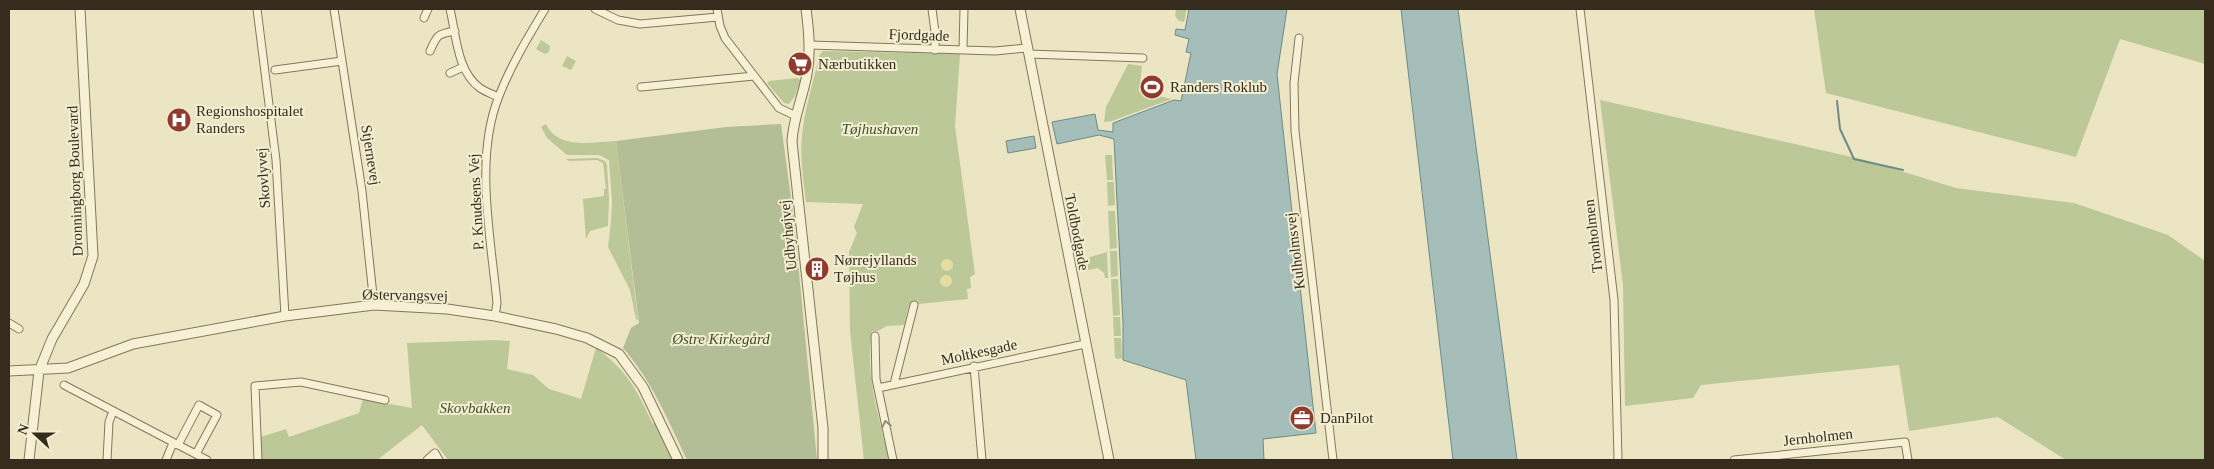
<svg xmlns="http://www.w3.org/2000/svg" width="2214" height="469" font-family="Georgia,serif">
  <style>
    .green { fill: #bcc897 }
    .sand { fill: #e5dda1 }
    .cemetery { fill: #b3bd96 }
    .water { fill: #a5beba; stroke: #6c8b88 }
    .pier { fill: #ebe5c3 }
    .lines { fill: none; stroke-linecap: round; stroke-linejoin: round }
    .stream { stroke: #6c8b88; stroke-width: 2 }
    .minor-casing { stroke: #84765b; stroke-width: 9 }
    .tertiary-casing { stroke: #84765b; stroke-width: 11 }
    .minor { stroke: #f6f1d5; stroke-width: 7 }
    .tertiary { stroke: #f6f1d5; stroke-width: 9 }
    .oneway { stroke: #968e7a }
    .labels { text-anchor: middle; stroke-width: 4; stroke-linejoin: round; paint-order: stroke }
    .street-label { font-size: 15px; fill: #352c1e; stroke: #f3eed2 }
    .poi-label { font-size: 15px; fill: #352c1e; stroke: #f3eed2; text-anchor: start }
    .park-label { font-size: 15px; font-style: italic; fill: #3f5026; stroke: #f3eed2 }
  </style>
  <rect width="100%" height="100%" fill="#ebe5c3"/>
  <!-- green -->
  <path class="green" d="M1176,9H1187L1184,22L1179,21L1175,16Z
    M1814,9H2205V64L2120,39L2076,157L1826,93Z
    M541,40L550,46L549,52L545,54L536,49Z
    M823,51L960,54L955,126L975,274L970,277L971,288L967,289L968,299L909,305L904,325L887,326L878,331H872C864,374 880,419 889,460H864L850,331L849,252L857,233L854,227L863,204L806,202C803,177 799,154 803,128C806,104 814,80 819,56Z
    M567,56L576,61L571,70L562,66Z
    M1128,64L1142,66L1139,92L1172,99L1112,121L1104,122L1106,107Z
    M797,78L801,80L795,96L789,104L784,103L767,83L769,81Z
    M1600,100L1865,160L1956,188L2074,203L2168,235L2205,261V460H2066L1998,417L1909,431L1899,365L1701,385L1693,398L1625,406L1623,285Z
    M546,124C558,150 593,142 616,141L638,320L636,319L630,290L608,247L611,222L612,202L609,160L599,155H567L547,138L541,127Z
    M1105,155H1112L1113,180H1107Z
    M597,158L605,161L607,165L609,198L608,226L590,231L586,239L583,199L604,196V189H606L603,163L597,160L569,161L566,159Z
    M1107,182H1114L1115,205L1108,206Z
    M1108,211H1115L1117,248L1110,249Z
    M1110,251H1117L1118,276L1111,277Z
    M1107,252L1108,278H1105L1104,273L1098,268L1088,270L1087,258Z
    M1111,279H1118L1120,315L1113,316Z
    M1113,317H1120L1121,336H1114Z
    M1114,338H1121L1122,358L1118,359L1115,358Z
    M493,340L510,341L507,369L533,375L549,389L581,399L596,348C628,371 636,389 653,424L655,422L673,460H448L422,425L377,460H261V437L286,429L289,437L359,413L363,399L412,408L407,343Z"/>
  <!-- sand -->
  <path class="sand" d="M941 265a6 6 0 1 1 12 0a6 6 0 1 1-12 0Z
    M940 281a6 6 0 1 1 12 0a6 6 0 1 1-12 0Z"/>
  <!-- cemetery -->
  <path class="cemetery" d="M781,124L794,221L817,460H687C668,420 652,381 623,348L631,328L639,323L616,141L726,127Z"/>
  <!-- water -->
  <path class="water" d="M1189,9H1287L1277,74L1316,433L1263,439L1264,460H1196L1186,380L1123,360V324L1114,139L1099,135L1057,144L1052,122L1095,114L1098,130L1113,132V123L1174,100L1181,101L1191,53L1186,52L1189,39L1175,35L1176,29L1185,30Z
    M1401,9H1458L1517,460H1453Z
    M1034,136L1036,148L1008,153L1006,141Z"/>
  <!-- pier -->
  <path class="pier" d="M1313,407L1307,410L1308,425L1298,427L1295,408Z"/>
  <g class="lines">
    <!-- stream -->
    <path class="stream" d="M1837,101L1840,129L1854,159L1903,170"/>
    <defs>
      <path id="minor" d="M257,9L276,160L285,316
        M334,9L362,191L374,305
        M450,9C456,34 457,72 480,88C486,92 492,94 498,97
        M595,9L618,20L640,24L718,17
        M717,9L720,26L725,38L779,108L796,116
        M932,9L935,32V50
        M1580,9L1614,300L1618,460
        M424,18L428,9
        M1299,38L1294,83L1295,131L1333,460
        M810,45L995,51L1027,48
        M963,50L964,9
        M430,51C437,35 437,34 455,31
        M1029,54L1143,58
        M275,70L342,61
        M450,73L463,67
        M641,87L754,76
        M495,316L497,303C491,238 474,158 499,96C511,65 528,37 545,9
        M9,323L19,329
        M875,336L876,379L893,460
        M974,366L982,460
        M894,384L914,305
        M64,385L207,460
        M878,388L1085,344
        M178,445L199,405L217,415L196,454
        M107,460L109,422L113,411
        M166,460L173,443
        M258,460L255,386L301,382L385,400
        M427,460L435,453L439,460
        M1734,460L1905,442L1908,460"/>
      <path id="tertiary" d="M806,9C809,31 811,52 807,74C803,97 793,118 792,142L823,428V460
        M1020,9L1109,460
        M9,371L68,368L133,344L285,316L374,305L447,309L495,316L556,329L587,338L619,354L643,387L678,460
        M29,460L39,371L52,339L84,284L93,256L80,9"/>
    </defs>
    <!-- minor casing -->
    <use href="#minor" class="minor-casing"/>
    <!-- tertiary casing -->
    <use href="#tertiary" class="tertiary-casing"/>
    <!-- minor -->
    <use href="#minor" class="minor"/>
    <!-- tertiary -->
    <use href="#tertiary" class="tertiary"/>
  </g>
  <!-- one-way arrows -->
  <defs><path id="oneway-chevron" d="M-2-3.5L2.5 0L-2 3.5" fill="none" stroke-width="1.6" stroke-linecap="round" stroke-linejoin="round" transform="scale(1.25)"/></defs>
  <use class="oneway" href="#oneway-chevron" transform="translate(886 424) rotate(-102)"/>
  <!-- icons -->
  <defs>
    <symbol id="supermarket-disc" viewBox="-11 -11 22 22"><circle r="9.5" fill="#8f3c2f" stroke="#f3eed2"/><path d="M-6-5.5h2.5l.6 2H6L4.5 2H-2.5L-4.4-4H-6ZM-1.5 3.2a1.3 1.3 0 1 0 .1 0ZM3 3.2a1.3 1.3 0 1 0 .1 0Z" fill="#fff"/></symbol>
    <symbol id="stadium-disc" viewBox="-11 -11 22 22"><circle r="9.5" fill="#8f3c2f" stroke="#f3eed2"/><path d="M0-5a6.5 5 0 1 0 0 10a6.5 5 0 1 0 0-10ZM-3.5-1.8h7v3.6h-7Z" fill="#fff"/></symbol>
    <symbol id="hospital-disc" viewBox="-11 -11 22 22"><circle r="9.5" fill="#8f3c2f" stroke="#f3eed2"/><path d="M-5-5h3v3.5h4V-5h3V5h-3V1.5h-4V5h-3Z" fill="#fff"/></symbol>
    <symbol id="building-disc" viewBox="-11 -11 22 22"><circle r="9.5" fill="#8f3c2f" stroke="#f3eed2"/><path d="M-4-6H4V6H1V3H-1V6H-4ZM-2.5-4.3h1.7v1.8h-1.7ZM.8-4.3h1.7v1.8H.8ZM-2.5-1h1.7V.8h-1.7ZM.8-1h1.7V.8H.8Z" fill="#fff"/></symbol>
    <symbol id="office-disc" viewBox="-11 -11 22 22"><circle r="9.5" fill="#8f3c2f" stroke="#f3eed2"/><path d="M-6-3h4V-5.5h4V-3h4V5H-6ZM-1-4.5V-3h2v-1.5ZM-6 0V1H6V0Z" fill="#fff"/></symbol>
  </defs>
  <g fill-rule="evenodd">
    <use href="#supermarket-disc" x="786" y="50" width="28" height="28"/>
    <use href="#stadium-disc" x="1138" y="73" width="28" height="28"/>
    <use href="#hospital-disc" x="165" y="106" width="28" height="28"/>
    <use href="#building-disc" x="803" y="255" width="28" height="28"/>
    <use href="#office-disc" x="1288" y="404" width="28" height="28"/>
  </g>
  <g class="labels">
    <!-- street labels -->
    <g class="street-label">
      <text transform="translate(919 35) rotate(2)" y="5">Fjordgade</text>
      <text transform="translate(371 155) rotate(81)" y="5">Stjernevej</text>
      <text transform="translate(263 178) rotate(-94)" y="5">Skovlyvej</text>
      <text transform="translate(75 181) rotate(-92)" y="5">Dronningborg Boulevard</text>
      <text transform="translate(476 202) rotate(-93)" y="5">P. Knudsens Vej</text>
      <text transform="translate(1077 232) rotate(79)" y="5">Toldbodgade</text>
      <text transform="translate(788 235) rotate(-96)" y="5">Udbyhøjvej</text>
      <text transform="translate(1593 236) rotate(-97)" y="5">Tronholmen</text>
      <text transform="translate(1295 251) rotate(-97)" y="5">Kulholmsvej</text>
      <text transform="translate(405 295) rotate(1)" y="5">Østervangsvej</text>
      <text transform="translate(979 352) rotate(-12)" y="5">Moltkesgade</text>
      <text transform="translate(1818 437) rotate(-6)" y="5">Jernholmen</text>
    </g>
    <!-- poi labels -->
    <g class="poi-label">
      <text x="818" y="69">Nærbutikken</text>
      <text x="1170" y="92">Randers Roklub</text>
      <text x="196" y="116">Regionshospitalet<tspan x="196" dy="17">Randers</tspan></text>
      <text x="834" y="265">Nørrejyllands<tspan x="834" dy="17">Tøjhus</tspan></text>
      <text x="1320" y="423">DanPilot</text>
    </g>
    <!-- park labels -->
    <g class="park-label">
      <text x="880" y="134">Tøjhushaven</text>
      <text x="721" y="344">Østre Kirkegård</text>
      <text x="475" y="413">Skovbakken</text>
    </g>
  </g>
  <!-- border -->
  <rect width="2214" height="469" fill="none" stroke="#352c1e" stroke-width="20"/>
  <!-- north arrow -->
  <g transform="translate(35 434) rotate(291)" stroke="#f3eed2" stroke-width="4" paint-order="stroke">
  <path d="M0-4L9 19L0 12L-9 19Z" fill="#352c1e"/>
  <text y="-8" font-size="14" font-weight="bold" text-anchor="middle" fill="#352c1e">N</text>
  </g>
</svg>
